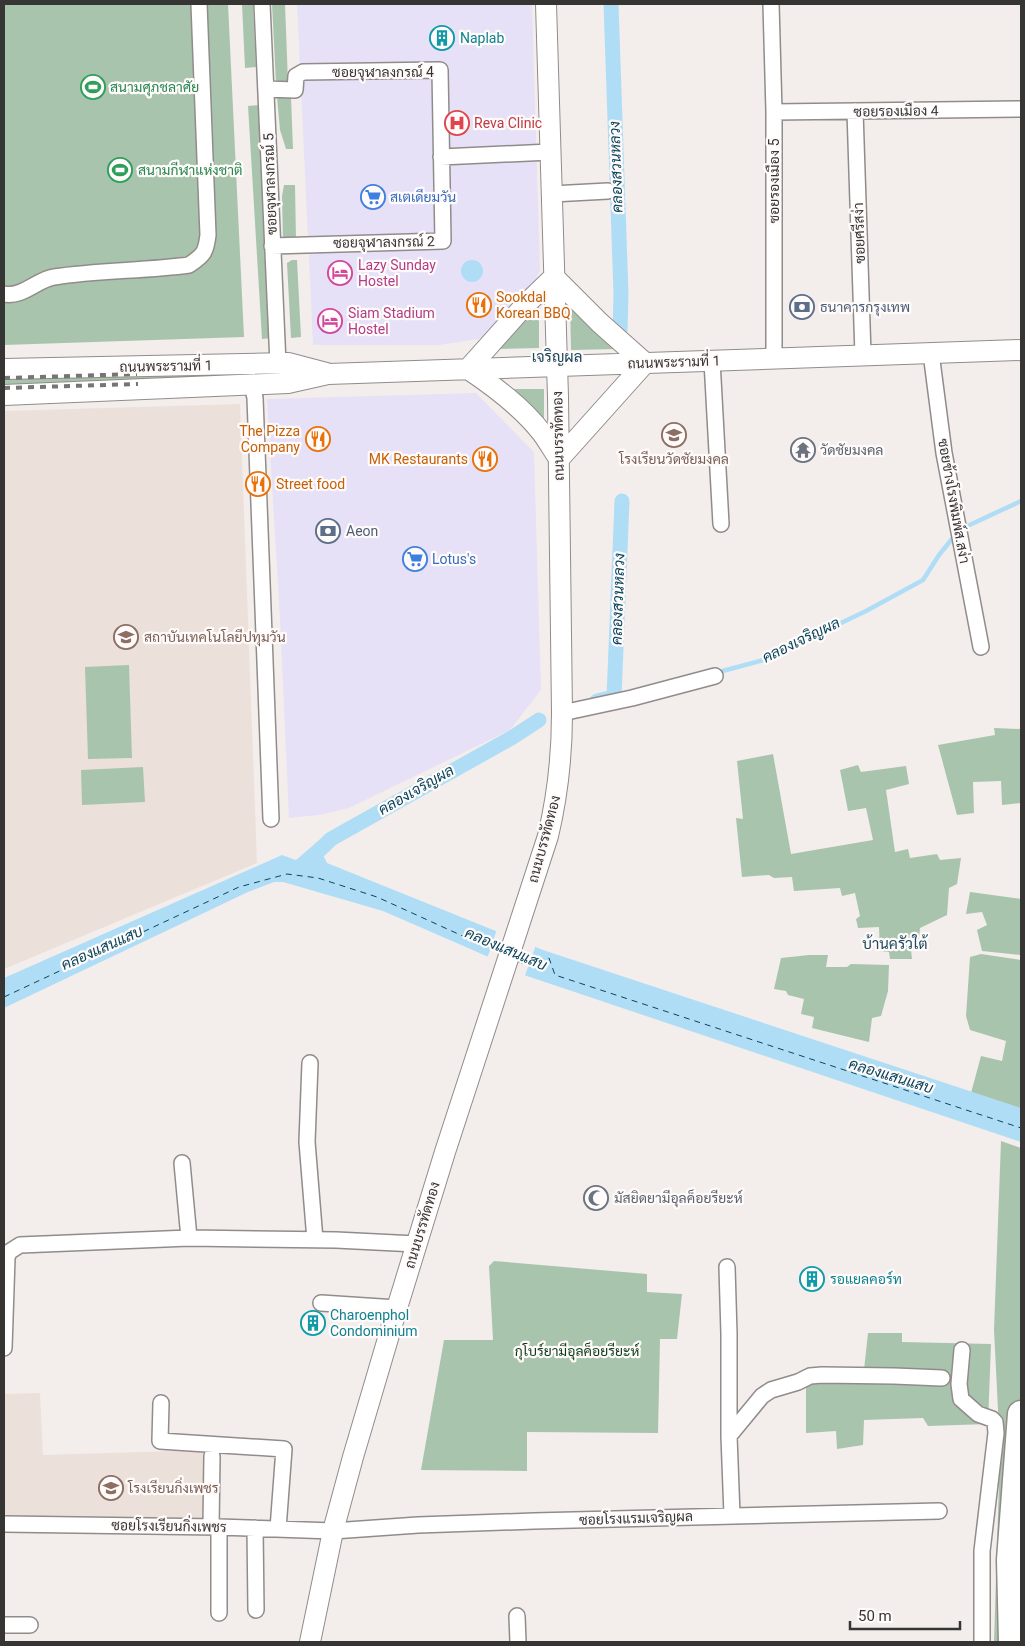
<svg xmlns="http://www.w3.org/2000/svg" width="1025" height="1646" font-family="Roboto,Sarabun,sans-serif">
  <style>
    .commercial { fill: #e6e1f7 }
    .built { fill: #ece0da }
    .green { fill: #a8c4ad }
    .water { fill: #b0ddf6 }
    .pier { fill: #f3eeeb }
    .lines { fill: none; stroke-linecap: round; stroke-linejoin: round }
    .stream { stroke: #b0ddf6; stroke-width: 4.5 }
    .canal { stroke: #b0ddf6; stroke-width: 15 }
    .ferry { stroke: #0a455e; stroke-width: 1; stroke-dasharray: 6 5; stroke-linecap: butt }
    .street-casing { stroke: #918c8a; stroke-width: 18 }
    .secondary-casing { stroke: #918c8a; stroke-width: 22 }
    .highway-casing { stroke: #918c8a; stroke-width: 29 }
    .street { stroke: #fff; stroke-width: 15 }
    .secondary { stroke: #fff; stroke-width: 20 }
    .highway { stroke: #fff; stroke-width: 26 }
    .rail { stroke: #777473; stroke-width: 4; stroke-dasharray: 6 6; stroke-linecap: butt }
    .labels { text-anchor: middle; stroke-width: 4.5; stroke-linejoin: round; paint-order: stroke }
    .culture-label { font-size: 14px; fill: #0d838f; stroke: #fffbfa; text-anchor: start }
    .street-label { font-size: 14px; fill: #373534; stroke: #fffbfa }
    .leisure-label { font-size: 14px; fill: #27864d; stroke: #fffbfa; text-anchor: start }
    .health-label { font-size: 14px; fill: #be3a42; stroke: #fffbfa; text-anchor: start }
    .shop-label { font-size: 14px; fill: #366cbe; stroke: #fffbfa; text-anchor: start }
    .hotel-label { font-size: 14px; fill: #b23c85; stroke: #fffbfa; text-anchor: start }
    .food-label { font-size: 14px; fill: #c56008; stroke: #fffbfa; text-anchor: start }
    .service-label { font-size: 14px; fill: #4e5e75; stroke: #fffbfa; text-anchor: start }
    .worship-label { font-size: 14px; fill: #5b616d; stroke: #fffbfa; text-anchor: start }
    .education-label { font-size: 14px; fill: #785e54; stroke: #fffbfa; text-anchor: start }
    .park-label { font-size: 14px; fill: #0f3a1c; stroke: #fffbfa }
    .water-label { font-size: 15px; font-style: italic; fill: #0a455e; stroke: #fffbfa }
    .neighbourhood-label { font-size: 15px; fill: #1b485d; stroke: #fffbfa }
  </style>
  <rect width="100%" height="100%" fill="#f3eeeb"/>
  <!-- commercial -->
  <path class="commercial" d="M297,4H532L540,270L528,296L491,337L439,345H313Z
    M476,393L534,452L541,690L510,730L349,808L319,815L289,818L280,619L267,399Z"/>
  <!-- built -->
  <path class="built" d="M240,404L257,863L4,969V411Z
    M40,1393L43,1455L206,1450L217,1523L4,1521V1394Z"/>
  <!-- green -->
  <path class="green" d="M4,4H228L244,337L4,345Z
    M242,4H253L256,67L245,68Z
    M272,4H285L288,83H276Z
    M277,97H291L293,149H286L280,130Z
    M259,105L273,338L262,339L248,106Z
    M284,185H295L296,241L283,242L282,196Z
    M292,260H297L301,337L291,338L287,263Z
    M570,304L619,349L571,350Z
    M539,306V348L496,349Z
    M4,373L171,374L239,376L4,390Z
    M507,389H544V426Z
    M129,665L132,758L88,759L85,667Z
    M994,728L1021,729V803L1002,805L1001,781L973,782L974,813L957,815L938,745L995,735Z
    M773,754L791,854L873,840L866,808L848,811L840,770L858,765L861,772L906,766L909,784L886,790L895,852L908,849L910,858L937,854L940,860L961,858L957,884L949,888L947,915L920,928L918,946L911,950L912,959H890L889,952L880,951L879,927L858,928L856,919L860,916L855,893L842,896L840,888L794,891L792,877L774,878L769,875L742,877L736,818L743,819L737,761Z
    M143,767L145,802L82,805L81,770Z
    M970,892L1021,899V955L982,951L977,930L987,925L982,912L966,914Z
    M981,954L1021,960V1109L971,1093L981,1056L1002,1061L1006,1041L970,1030L966,1016L970,957Z
    M809,955H828L826,967H847L851,964L889,965L888,991L881,1016L872,1018L869,1042L812,1028L814,1017L801,1014L804,999L788,995L786,991L774,989L781,958Z
    M1001,1141L1021,1148V1642H994L1000,1450L994,1330Z
    M494,1261L647,1274V1292L682,1294L677,1339H660L658,1433L527,1432V1471L421,1470L444,1340H493L489,1266Z
    M868,1333H902V1342L991,1344L988,1424L928,1426L923,1418L864,1420L863,1445L837,1449L836,1431L806,1433V1385L819,1381L864,1370Z"/>
  <!-- water -->
  <path class="water" d="M461 271a11 11 0 1 1 22 0a11 11 0 1 1-22 0Z
    M317,842L327,863L543,950L1021,1108V1142L524,975L491,958L383,911L283,882H274L248,892L4,1008V978L282,855L296,860Z"/>
  <!-- pier -->
  <path class="pier" d="M497,929L536,945L524,978L487,959Z"/>
  <g class="lines">
    <!-- stream -->
    <path class="stream" d="M961,529L1021,501
      M715,673L764,660L866,611L923,580L939,555L956,534"/>
    <!-- canal -->
    <path class="canal" d="M611,4L621,294L620,331
      M597,701L614,697L622,501
      M306,863L331,839L513,737L539,720"/>
    <!-- ferry -->
    <path class="ferry" d="M517,961L524,964L549,958L555,975L1021,1128
      M4,997L239,887L287,874L318,878L377,897L500,953"/>
    <defs>
      <path id="street" d="M262,4L278,364
        M771,4L774,112V359
        M266,89L295,90L296,76L303,72L440,70L443,241L272,246
        M855,111L863,355
        M774,112L1021,109
        M441,157L550,152
        M552,194L608,191
        M4,294C22,298 38,279 54,277C99,270 145,271 189,265C204,255 206,252 208,235L199,4
        M931,353L944,453L981,647
        M712,361L721,524
        M252,384L255,398L271,819
        M562,713L632,698L715,676
        M310,1063L307,1142L315,1240
        M182,1163L189,1238
        M727,1267L729,1334V1436L732,1515
        M321,1303L397,1308
        M4,1348L7,1258L9,1252L20,1245L189,1238L336,1240L416,1244
        M962,1350L959,1384L961,1399L978,1414L992,1419L995,1422L996,1433L982,1551V1642
        M161,1403L160,1441L284,1449L278,1529
        M729,1436L762,1396L771,1390L798,1382L810,1376L822,1375L894,1376L942,1378
        M4,1524L219,1527L333,1531L418,1525L534,1521L939,1511
        M211,1527L212,1456
        M219,1527V1613
        M255,1528L256,1610
        M517,1616L518,1642
        M4,1625H30"/>
      <path id="secondary" d="M554,277L600,323L645,363
        M4,369L288,363L326,373
        M468,369C495,387 522,407 542,433C548,441 553,450 559,459
        M468,369L526,304L554,277
        M4,395L288,383L328,374L1021,350
        M559,459L645,363
        M310,1642L333,1531L353,1457L397,1308L445,1152L548,836C558,794 562,756 562,713L558,397L546,4"/>
      <path id="highway" d="M1012,1642L1010,1560L1021,1414"/>
    </defs>
    <!-- street casing -->
    <use href="#street" class="street-casing"/>
    <!-- secondary casing -->
    <use href="#secondary" class="secondary-casing"/>
    <!-- highway casing -->
    <use href="#highway" class="highway-casing"/>
    <!-- street -->
    <use href="#street" class="street"/>
    <!-- secondary -->
    <use href="#secondary" class="secondary"/>
    <!-- highway -->
    <use href="#highway" class="highway"/>
    <!-- rail -->
    <path class="rail" d="M4,378L137,374
      M4,388L138,384"/>
  </g>
  <!-- icons -->
  <defs>
    <symbol id="building-ring" viewBox="-11 -11 22 22"><circle r="9.5" fill="#fffbfa" stroke="#0f9aa8" stroke-width="1.5"/><path d="M-4-6H4V6H1V3H-1V6H-4ZM-2.5-4.3h1.7v1.8h-1.7ZM.8-4.3h1.7v1.8H.8ZM-2.5-1h1.7V.8h-1.7ZM.8-1h1.7V.8H.8Z" fill="#0f9aa8"/></symbol>
    <symbol id="stadium-ring" viewBox="-11 -11 22 22"><circle r="9.5" fill="#fffbfa" stroke="#2e9e5b" stroke-width="1.5"/><path d="M0-5a6.5 5 0 1 0 0 10a6.5 5 0 1 0 0-10ZM-3.5-1.8h7v3.6h-7Z" fill="#2e9e5b"/></symbol>
    <symbol id="hospital-ring" viewBox="-11 -11 22 22"><circle r="9.5" fill="#fffbfa" stroke="#e0444e" stroke-width="1.5"/><path d="M-5-5h3v3.5h4V-5h3V5h-3V1.5h-4V5h-3Z" fill="#e0444e"/></symbol>
    <symbol id="supermarket-ring" viewBox="-11 -11 22 22"><circle r="9.5" fill="#fffbfa" stroke="#3f7fe0" stroke-width="1.5"/><path d="M-6-5.5h2.5l.6 2H6L4.5 2H-2.5L-4.4-4H-6ZM-1.5 3.2a1.3 1.3 0 1 0 .1 0ZM3 3.2a1.3 1.3 0 1 0 .1 0Z" fill="#3f7fe0"/></symbol>
    <symbol id="hotel-ring" viewBox="-11 -11 22 22"><circle r="9.5" fill="#fffbfa" stroke="#d1479c" stroke-width="1.5"/><path d="M-6-4.5h1.5V1H6V5H4.5V3h-9V5H-6ZM-4 0a1.8 1.8 0 1 1 3.6 0ZM.5 0V-2.5h3Q6-2.5 6 0Z" fill="#d1479c"/></symbol>
    <symbol id="restaurant-ring" viewBox="-11 -11 22 22"><circle r="9.5" fill="#fffbfa" stroke="#e8710a" stroke-width="1.5"/><path d="M-5-6h1v4h1v-4h1v4h1v-4h1v5L-1.5 .5V6h-2V.5L-5-1ZM5-6V6H3V1.5H1.5Q1.5-4 5-6Z" fill="#e8710a"/></symbol>
    <symbol id="bank-ring" viewBox="-11 -11 22 22"><circle r="9.5" fill="#fffbfa" stroke="#5c6f8a" stroke-width="1.5"/><path d="M-6-4H6V4H-6ZM0-2.3a2.3 2.3 0 1 0 0 4.6a2.3 2.3 0 1 0 0-4.6Z" fill="#5c6f8a"/></symbol>
    <symbol id="school-ring" viewBox="-11 -11 22 22"><circle r="9.5" fill="#fffbfa" stroke="#8d6e63" stroke-width="1.5"/><path d="M0-5L7-2L0 1L-7-2ZM-4 1L0 2.5L4 1V4Q0 6-4 4Z" fill="#8d6e63"/></symbol>
    <symbol id="temple-ring" viewBox="-11 -11 22 22"><circle r="9.5" fill="#fffbfa" stroke="#6b7280" stroke-width="1.5"/><path d="M0-6L5-2H3V0L6.5 2.5H4V6H1.5V3h-3V6H-4V2.5H-6.5L-3 0V-2H-5Z" fill="#6b7280"/></symbol>
    <symbol id="university-ring" viewBox="-11 -11 22 22"><circle r="9.5" fill="#fffbfa" stroke="#8d6e63" stroke-width="1.5"/><path d="M0-5L7-2L0 1L-7-2ZM-4 1L0 2.5L4 1V4Q0 6-4 4Z" fill="#8d6e63"/></symbol>
    <symbol id="mosque-ring" viewBox="-11 -11 22 22"><circle r="9.5" fill="#fffbfa" stroke="#6b7280" stroke-width="1.5"/><path d="M3.5-4.9A6 6 0 1 0 3.5 4.9A5 5 0 1 1 3.5-4.9Z" fill="#6b7280"/></symbol>
  </defs>
  <g fill-rule="evenodd">
    <use href="#building-ring" x="428" y="24" width="28" height="28"/>
    <use href="#stadium-ring" x="79" y="73" width="28" height="28"/>
    <use href="#hospital-ring" x="443" y="109" width="28" height="28"/>
    <use href="#stadium-ring" x="106" y="156" width="28" height="28"/>
    <use href="#supermarket-ring" x="359" y="183" width="28" height="28"/>
    <use href="#hotel-ring" x="326" y="259" width="28" height="28"/>
    <use href="#restaurant-ring" x="465" y="291" width="28" height="28"/>
    <use href="#bank-ring" x="788" y="293" width="28" height="28"/>
    <use href="#hotel-ring" x="316" y="307" width="28" height="28"/>
    <use href="#school-ring" x="660" y="421" width="28" height="28"/>
    <use href="#restaurant-ring" x="304" y="425" width="28" height="28"/>
    <use href="#temple-ring" x="789" y="436" width="28" height="28"/>
    <use href="#restaurant-ring" x="471" y="445" width="28" height="28"/>
    <use href="#restaurant-ring" x="244" y="470" width="28" height="28"/>
    <use href="#bank-ring" x="314" y="517" width="28" height="28"/>
    <use href="#supermarket-ring" x="401" y="545" width="28" height="28"/>
    <use href="#university-ring" x="112" y="623" width="28" height="28"/>
    <use href="#mosque-ring" x="582" y="1184" width="28" height="28"/>
    <use href="#building-ring" x="798" y="1265" width="28" height="28"/>
    <use href="#building-ring" x="299" y="1309" width="28" height="28"/>
    <use href="#school-ring" x="97" y="1474" width="28" height="28"/>
  </g>
  <g class="labels">
    <!-- culture labels -->
    <g class="culture-label">
      <text x="460" y="43">Naplab</text>
      <text x="830" y="1284">รอแยลคอร์ท</text>
      <text x="330" y="1320">Charoenphol<tspan x="330" dy="16">Condominium</tspan></text>
    </g>
    <!-- street labels -->
    <g class="street-label">
      <text x="383" y="77">ซอยจุฬาลงกรณ์ 4</text>
      <text transform="translate(896 111) rotate(-1)" y="5">ซอยรองเมือง 4</text>
      <text transform="translate(774 181) rotate(-90)" y="5">ซอยรองเมือง 5</text>
      <text transform="translate(270 184) rotate(-92)" y="5">ซอยจุฬาลงกรณ์ 5</text>
      <text transform="translate(859 233) rotate(-92)" y="5">ซอยศรีสง่า</text>
      <text transform="translate(384 242) rotate(-1)" y="5">ซอยจุฬาลงกรณ์ 2</text>
      <text transform="translate(674 362) rotate(-2)" y="5">ถนนพระรามที่ 1</text>
      <text transform="translate(166 366) rotate(-1)" y="5">ถนนพระรามที่ 1</text>
      <text transform="translate(558 436) rotate(-91)" y="5">ถนนบรรทัดทอง</text>
      <text transform="translate(954 501) rotate(80)" y="5">ซอยข้างโรงพิมพ์ส.สง่า</text>
      <text transform="translate(544 839) rotate(-75)" y="5">ถนนบรรทัดทอง</text>
      <text transform="translate(422 1225) rotate(-73)" y="5">ถนนบรรทัดทอง</text>
      <text transform="translate(636 1518) rotate(-2)" y="5">ซอยโรงแรมเจริญผล</text>
      <text transform="translate(169 1526) rotate(1)" y="5">ซอยโรงเรียนกิ่งเพชร</text>
    </g>
    <!-- leisure labels -->
    <g class="leisure-label">
      <text x="110" y="92">สนามศุภชลาศัย</text>
      <text x="138" y="175">สนามกีฬาแห่งชาติ</text>
    </g>
    <!-- health labels -->
    <g class="health-label">
      <text x="474" y="128">Reva Clinic</text>
    </g>
    <!-- shop labels -->
    <g class="shop-label">
      <text x="390" y="202">สเตเดียมวัน</text>
      <text x="432" y="564">Lotus's</text>
    </g>
    <!-- hotel labels -->
    <g class="hotel-label">
      <text x="358" y="270">Lazy Sunday<tspan x="358" dy="16">Hostel</tspan></text>
      <text x="348" y="318">Siam Stadium<tspan x="348" dy="16">Hostel</tspan></text>
    </g>
    <!-- food labels -->
    <g class="food-label">
      <text x="496" y="302">Sookdal<tspan x="496" dy="16">Korean BBQ</tspan></text>
      <text x="300" y="436" text-anchor="end">The Pizza<tspan x="300" dy="16">Company</tspan></text>
      <text x="468" y="464" text-anchor="end">MK Restaurants</text>
      <text x="276" y="489">Street food</text>
    </g>
    <!-- service labels -->
    <g class="service-label">
      <text x="820" y="312">ธนาคารกรุงเทพ</text>
      <text x="346" y="536">Aeon</text>
    </g>
    <!-- worship labels -->
    <g class="worship-label">
      <text x="820" y="455">วัดชัยมงคล</text>
      <text x="614" y="1203">มัสยิดยามีอุลค็อยรียะห์</text>
    </g>
    <!-- education labels -->
    <g class="education-label">
      <text x="674" y="464" text-anchor="middle">โรงเรียนวัดชัยมงคล</text>
      <text x="144" y="642">สถาบันเทคโนโลยีปทุมวัน</text>
      <text x="128" y="1493">โรงเรียนกิ่งเพชร</text>
    </g>
    <!-- park labels -->
    <g class="park-label">
      <text x="577" y="1356">กุโบร์ยามีอุลค็อยรียะห์</text>
    </g>
    <!-- water labels -->
    <g class="water-label">
      <text transform="translate(616 167) rotate(-92)" y="5">คลองสวนหลวง</text>
      <text transform="translate(618 599) rotate(-88)" y="5">คลองสวนหลวง</text>
      <text transform="translate(801 640) rotate(-26)" y="5">คลองเจริญผล</text>
      <text transform="translate(416 790) rotate(-30)" y="5">คลองเจริญผล</text>
      <text transform="translate(102 948) rotate(-24)" y="5">คลองแสนแสบ</text>
      <text transform="translate(506 949) rotate(23)" y="5">คลองแสนแสบ</text>
      <text transform="translate(891 1076) rotate(17)" y="5">คลองแสนแสบ</text>
    </g>
    <!-- neighbourhood labels -->
    <g class="neighbourhood-label">
      <text x="557" y="362">เจริญผล</text>
      <text x="895" y="949">บ้านครัวใต้</text>
    </g>
  </g>
  <!-- border -->
  <rect width="1025" height="1646" fill="none" stroke="#373534" stroke-width="10"/>
  <!-- scale -->
  <path d="M850 1621v8h110v-8" fill="none" stroke="#373534" stroke-width="2.5"/>
  <text x="858" y="1621" font-size="15" fill="#373534" stroke="#fffbfa" stroke-width="4" paint-order="stroke">50 m</text>
</svg>
